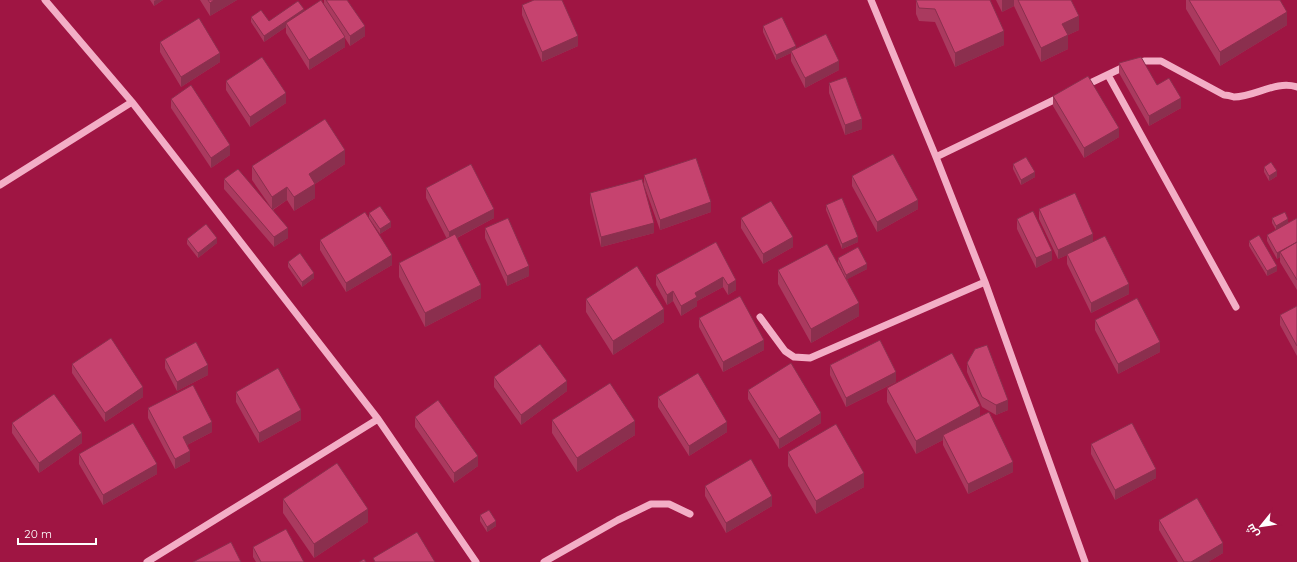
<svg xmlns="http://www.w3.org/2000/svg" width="1297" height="562" font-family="Quicksand,Cairo,sans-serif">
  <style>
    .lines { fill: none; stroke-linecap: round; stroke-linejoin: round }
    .minor { stroke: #f3aec6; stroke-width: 7 }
    .wall { fill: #aa3a5f }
    .shaded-wall { fill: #8b2f4e }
    .building { fill: #c6436f; stroke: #8b2f4e }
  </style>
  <rect width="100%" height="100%" fill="#9f1543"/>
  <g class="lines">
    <!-- minor -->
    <path class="minor" d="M45,0L132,102L378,419L476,562
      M871,0L936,157L985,282L1085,562
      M1108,75L1236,307
      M1084,86L1128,65L1145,61H1161L1224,95C1227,95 1231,96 1234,97C1255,97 1276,80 1297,87
      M936,157L1060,97
      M0,185L132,102
      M760,317L785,351L794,357L810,358L985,282
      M147,562L378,419
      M544,562L618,520L651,504H669L690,514"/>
  </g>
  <!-- wall -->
  <path class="wall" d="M150,0H163L154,6Z
    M200,0H237L210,16Z
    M324,0H347L365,36L350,46L345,38V47L309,70L286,33V27L264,42L251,22V17L269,21L324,5Z
    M916,0H990L1004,45L955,67L935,22L919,21L916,14Z
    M996,0H1071L1079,30L1068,35V49L1041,62L1014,6L1002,12Z
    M1186,0H1280L1287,25L1220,66L1186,9Z
    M522,5L578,46L542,62L522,15Z
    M763,26L796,49L839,70L805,88L791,61V53L776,60L763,32Z
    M160,42L220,62L181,87L160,52Z
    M1119,63L1157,85L1181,108L1149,126L1119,73Z
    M226,81L286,103L250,127L226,90Z
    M829,83L862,129L845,135L829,93Z
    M1053,96L1119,137L1084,158L1053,106Z
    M171,99L230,155L211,168L171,108Z
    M345,164L315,184V198L294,211L287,200L273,210L288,238L274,247L224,189V179L270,206L252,180V166Z
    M1013,164L1035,177L1021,185L1013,169Z
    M1264,167L1277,176L1269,181L1264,172Z
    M644,175L711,212L660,230L644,185Z
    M852,176L918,209L877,232L852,186Z
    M426,188L494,218L457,238L481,298L425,327L399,277V263L447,239L426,198Z
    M590,193L654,233L601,247L590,203Z
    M826,205L858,242L842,249L826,210Z
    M1039,209L1093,242L1129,294L1091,313L1067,264V255L1058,259L1039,219Z
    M369,213L391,227L380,234L369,218Z
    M741,218L793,247L763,264L741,228Z
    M1272,218L1288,223L1297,218V290L1280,262V257L1277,259L1267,241V235L1276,230L1272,223Z
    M1017,219L1052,260L1036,268L1017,229Z
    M485,228L529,276L507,286L485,238Z
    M187,239L217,243L198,258L187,244Z
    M320,240L392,265L346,292L320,250Z
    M1249,241L1277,271L1267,276L1249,246Z
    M716,242L736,290L728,295L723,287L697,301V306L681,316L673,301L667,305L656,285V275Z
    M838,258L867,269L847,279L859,316L811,343L778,284V270H842L838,263Z
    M288,262L314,278L302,287L288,267Z
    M586,299L664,322L613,355L586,312Z
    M1297,306V356L1280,325V315Z
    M699,318L764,350L723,372L699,327Z
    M1095,320L1160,352L1118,374L1095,330Z
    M165,359L208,375L177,391L165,368Z
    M967,363L1008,410L996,415L982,407L967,372Z
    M72,364L143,397L105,422L72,373Z
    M830,365L896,382L846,407L830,375Z
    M494,377L567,391L521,425L494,387Z
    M887,388L980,417L1013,472L968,494L943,445V440L916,454L887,402Z
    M748,390L821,423L779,449L748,399Z
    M236,392L301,420L259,443L236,402Z
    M658,397L727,432L689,456L658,407Z
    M148,408L212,432L187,445L190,461L175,469L148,418Z
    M415,417L478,466L454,483L415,427Z
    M552,420L635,435L577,472L552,433Z
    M12,423L82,443L39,473L12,433Z
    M1091,444L1156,478L1115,500L1091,454Z
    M788,452L864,487L816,514L788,466Z
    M79,454L157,474L103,505L79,464Z
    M705,486L772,506L726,533L705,496Z
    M283,499L368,522L314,558L283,513Z
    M480,515L496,526L487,532L480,521Z
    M1159,520L1223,553L1208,562H1178L1159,530Z
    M253,547L304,562H256L253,557Z"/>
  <!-- shaded-wall -->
  <path class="shaded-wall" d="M156,0H163L154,6V1Z
    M214,0H237L210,16V3Z
    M1002,0H1014V6L1002,12Z
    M304,9V14L286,23V27L264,42V36Z
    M1287,12V25L1220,66V52Z
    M1079,16V30L1068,35V49L1041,62V48L1062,24Z
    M365,26V36L350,46V36Z
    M1004,31V45L955,67V53Z
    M578,36V46L542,62V52Z
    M345,37V47L309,70V60Z
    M796,46V51H791V53L776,60V55Z
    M220,53V62L181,87V77Z
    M839,61V70L805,88V78Z
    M286,93V103L250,127V117Z
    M1181,98V108L1149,126V116Z
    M862,119V129L845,135V125Z
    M1119,128V137L1084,158V148Z
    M230,145V155L211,168V158Z
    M345,150V164L309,188V174Z
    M1277,171V176L1269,181V176Z
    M1035,172V177L1021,185V180Z
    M315,184V198L294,211V197Z
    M287,187V200L272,210V197Z
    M918,200V209L877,232V222Z
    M711,202V212L660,230V220Z
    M494,209V218L449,242V232Z
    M1288,219V225L1276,231V226Z
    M391,222V227L380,234V229Z
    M654,223V233L601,247V237Z
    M288,228V238L274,247V237Z
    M1093,234V244L1058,259V250Z
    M793,237V247L763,264V254Z
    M858,237V242L842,249V244Z
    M217,238V243L198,258V253Z
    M1297,242L1280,252V257L1277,259V253Z
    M1052,251V260L1036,268V258Z
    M392,255V265L346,292V283Z
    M867,264V269L846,280V275Z
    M529,266V276L507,286V276Z
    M1277,266V271L1267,276V271Z
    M314,273V278L302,287V282Z
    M723,277V287L697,301V306L681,316V306L695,293Z
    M736,280V290L728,295V285Z
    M1129,284V294L1091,313V303Z
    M481,285V298L425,327V313Z
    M673,291V301L667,305V295Z
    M859,303V316L811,343V329Z
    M664,309V322L613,355V341Z
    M764,340V350L723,372V362Z
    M1160,342V352L1118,374V364Z
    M208,365V375L177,391V382Z
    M896,372V382L846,407V398Z
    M567,381V391L521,425V415Z
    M143,387V397L105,422V413Z
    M1008,400V410L996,415V405Z
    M980,406V420L943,435V440L916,454V441Z
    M301,410V420L259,443V433Z
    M821,413V423L779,449V439Z
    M635,421V435L577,472V458Z
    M212,422V432L183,447V437Z
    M727,422V432L689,456V446Z
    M82,433V443L39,473V463Z
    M190,451V461L175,469V459Z
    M478,456V466L454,483V473Z
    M1013,462V472L968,494V484Z
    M157,464V474L103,505V495Z
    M1156,469V478L1115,500V490Z
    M864,473V487L816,514V501Z
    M772,496V506L726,533V523Z
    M368,509V522L314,558V544Z
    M496,521V526L487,532V527Z
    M1223,543V553L1208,562H1191Z"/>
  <!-- building -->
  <path class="building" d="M208,0H214L210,3Z
    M321,0L345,37L309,60L286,23Z
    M326,0H347L365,26L350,36Z
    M534,0H562L578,36L542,52L522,5Z
    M916,0H990L1004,31L955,53L935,9L919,8Z
    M1018,0H1071L1079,16L1062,24L1068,35L1041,48Z
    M1189,0H1280L1287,12L1220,52Z
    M298,1L304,9L264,36L251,17L261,10L269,21Z
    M782,17L796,46L776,55L763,26Z
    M199,18L220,53L181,77L160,42Z
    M826,34L839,61L805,78L791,51Z
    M262,57L286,93L250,117L226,81Z
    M1141,57L1157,85L1169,78L1181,98L1149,116L1119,63Z
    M1088,76L1119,128L1084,148L1053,96Z
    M846,77L862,119L845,125L829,83Z
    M191,85L230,145L211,158L171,99Z
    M325,119L345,150L309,174L315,184L294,197L287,187L272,197L252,166Z
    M893,154L918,200L877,222L852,176Z
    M1026,157L1035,172L1021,180L1013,164Z
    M696,158L711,202L660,220L644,175Z
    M1271,162L1277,171L1269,176L1264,167Z
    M471,164L494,209L449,232L426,188Z
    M238,169L288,228L274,237L224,179Z
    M642,179L654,223L601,237L590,193Z
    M1075,193L1093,234L1058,250L1039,209Z
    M842,198L858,237L842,244L826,205Z
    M771,201L793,237L763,254L741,218Z
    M380,206L391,222L380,229L369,213Z
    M1033,211L1052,251L1036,258L1017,219Z
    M365,212L392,255L346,283L320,240Z
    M1285,212L1288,219L1276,226L1272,218Z
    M508,218L529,266L507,276L485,228Z
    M1297,218V242L1277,253L1267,235Z
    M206,224L217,238L198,253L187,239Z
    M455,234L481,285L425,313L399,263Z
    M1259,235L1277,266L1267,271L1249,241Z
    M1105,236L1129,284L1091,303L1067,254Z
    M716,242L736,280L728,285L723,277L695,293L697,297L681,306L673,291L667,295L656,275Z
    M1297,242V280L1280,252Z
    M827,244L859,303L811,329L778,270Z
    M858,247L867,264L846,275L838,258Z
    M300,253L314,273L302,282L288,262Z
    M637,266L664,309L613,341L586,299Z
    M740,296L764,340L723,362L699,318Z
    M1137,298L1160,342L1118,364L1095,320Z
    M1297,306V346L1280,315Z
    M111,338L143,387L105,413L72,364Z
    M880,340L896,372L846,398L830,365Z
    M196,342L208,365L177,382L165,359Z
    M540,344L567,381L521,415L494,377Z
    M987,345L1008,400L996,405L982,397L967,363L975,349Z
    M952,353L980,406L916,441L887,388Z
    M791,363L821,413L779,439L748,390Z
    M278,368L301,410L259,433L236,392Z
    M698,373L727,422L689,446L658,397Z
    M610,383L635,421L577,458L552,420Z
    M193,385L212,422L183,437L190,451L175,459L148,408Z
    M54,394L82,433L39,463L12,423Z
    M438,400L478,456L454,473L415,417Z
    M989,412L1013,462L968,484L943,435Z
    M133,423L157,464L103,495L79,454Z
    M1132,423L1156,469L1115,490L1091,444Z
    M836,424L864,473L816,501L788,452Z
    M751,459L772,496L726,523L705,486Z
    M337,463L368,509L314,544L283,499Z
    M1197,498L1223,543L1191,562H1184L1159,520Z
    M489,510L496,521L487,527L480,515Z
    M286,529L304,562H261L253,547Z
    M417,532L435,562H375L373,558Z
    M231,542L241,562H193Z
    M364,559L366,562H359Z"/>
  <!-- north arrow -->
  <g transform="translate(1261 526) rotate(240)" stroke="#9f1543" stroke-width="3" paint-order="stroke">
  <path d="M0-3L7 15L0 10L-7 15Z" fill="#ffffff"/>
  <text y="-6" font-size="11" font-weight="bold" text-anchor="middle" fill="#ffffff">ش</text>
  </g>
  <!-- scale -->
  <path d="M18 538v6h78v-6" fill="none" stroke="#ffffff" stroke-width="2"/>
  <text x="24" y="538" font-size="12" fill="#ffffff" stroke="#9f1543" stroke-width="3" paint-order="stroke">20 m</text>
</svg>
